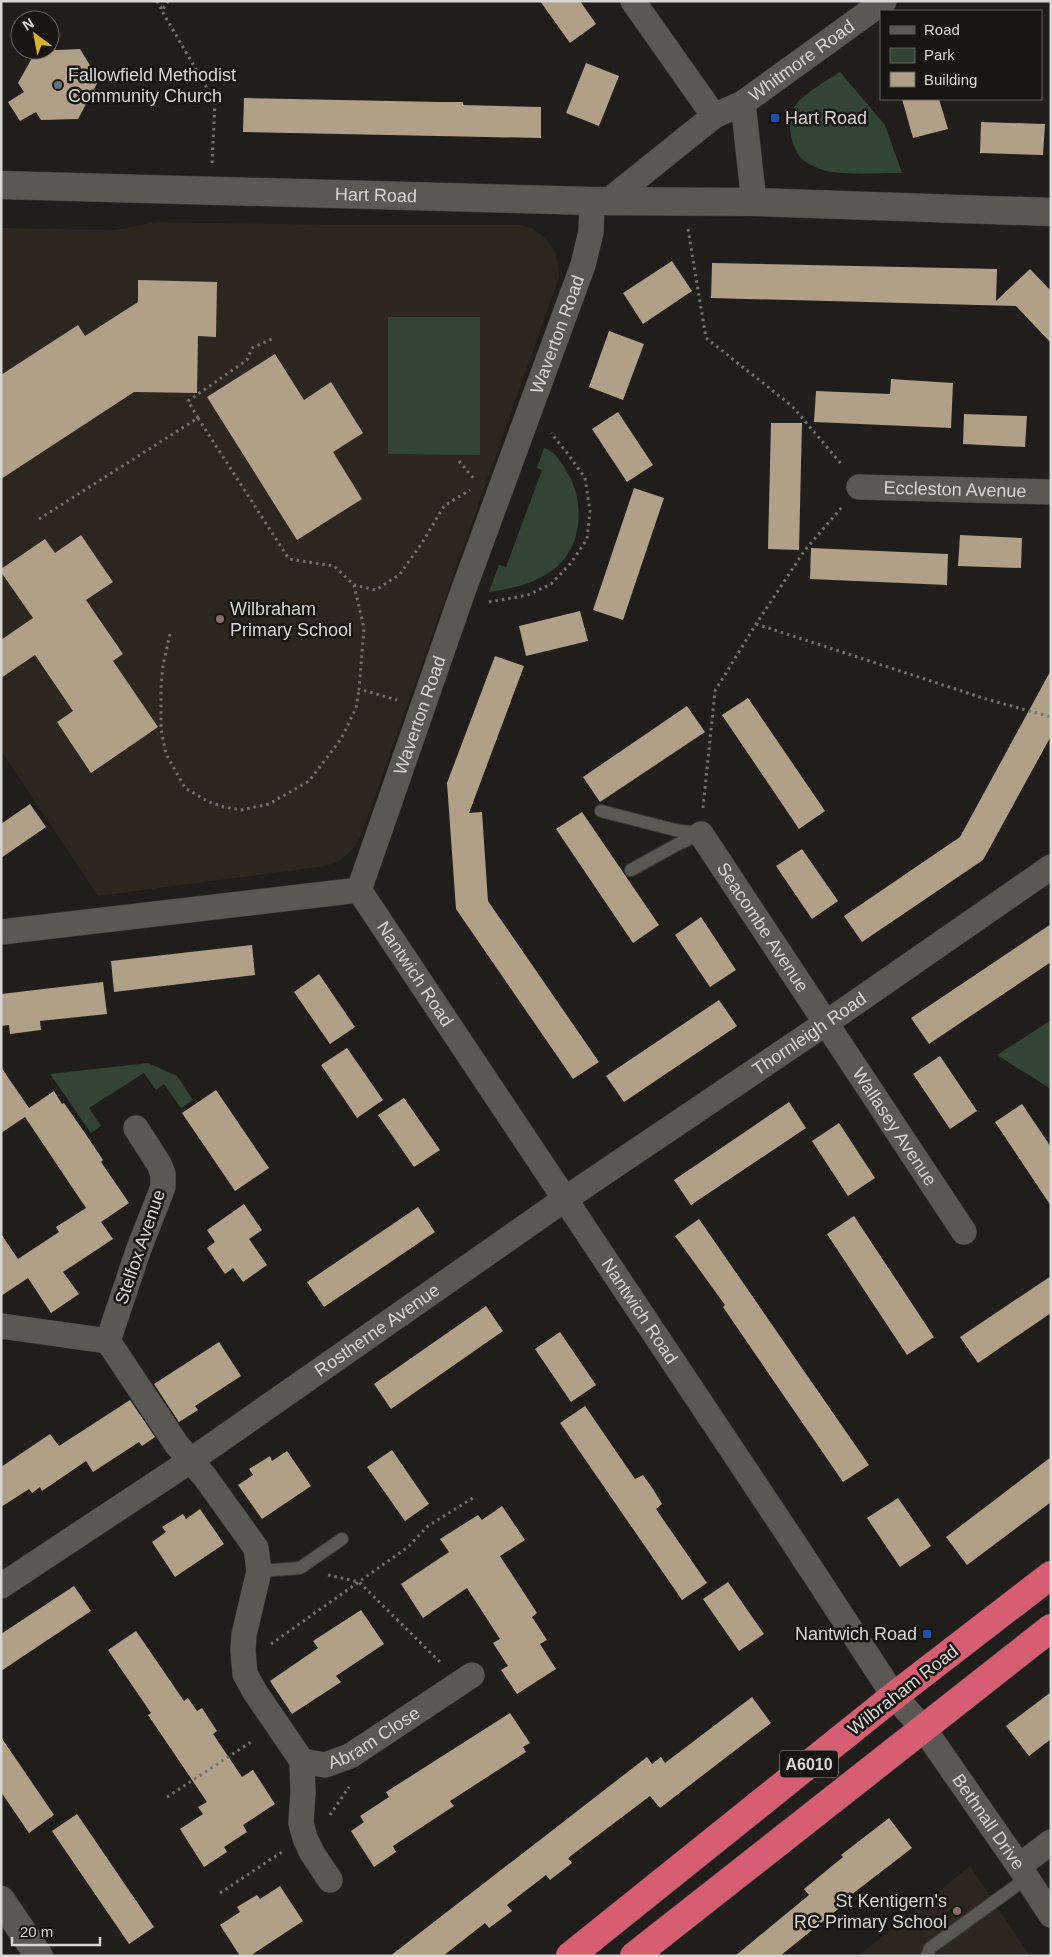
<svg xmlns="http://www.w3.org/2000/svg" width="1052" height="1957" font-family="Helvetica,sans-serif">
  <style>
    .built { fill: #2c261e }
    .green { fill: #324535 }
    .building { fill: #b29f87 }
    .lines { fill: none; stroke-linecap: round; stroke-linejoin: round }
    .lane-casing { stroke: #3b3937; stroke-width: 14 }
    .street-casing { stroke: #3b3937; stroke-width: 26 }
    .secondary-casing { stroke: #3b3937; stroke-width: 29 }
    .highway-casing { stroke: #3b3937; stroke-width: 29 }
    .path { stroke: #73716e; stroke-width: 3; stroke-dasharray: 2.5 4; stroke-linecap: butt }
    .lane { stroke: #5b5854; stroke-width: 12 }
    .street { stroke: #5b5854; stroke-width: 25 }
    .secondary { stroke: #5b5854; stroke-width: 28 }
    .highway { stroke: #d65e71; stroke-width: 28 }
    .worship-dot { fill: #6b7280; stroke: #171411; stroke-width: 2 }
    .transit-dot { fill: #1a4fb4; stroke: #171411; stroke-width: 2 }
    .education-dot { fill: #8d6e63; stroke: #171411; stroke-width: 2 }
    .labels { text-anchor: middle; stroke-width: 5; stroke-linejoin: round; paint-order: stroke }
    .shield { fill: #171411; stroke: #9e9c9a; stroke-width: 1 }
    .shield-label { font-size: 16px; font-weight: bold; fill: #d8d7d4 }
    .street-label { font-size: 18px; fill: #d8d7d4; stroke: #171411 }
    .poi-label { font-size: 18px; fill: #d8d7d4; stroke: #171411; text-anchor: start }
  </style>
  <rect width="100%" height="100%" fill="#201d1a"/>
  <!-- built -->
  <path class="built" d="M157,222L339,225H522L534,229L545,238L554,249L558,263L559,277L361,836L356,845L341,860L326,866L98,896L1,751V228L115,230Z
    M970,1866L1030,1956H858Z"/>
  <!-- green -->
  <path class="green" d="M840,72L885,125L902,173C881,173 853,175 833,172C823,171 808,165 801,158C791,147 785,120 794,107C805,92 825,82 840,72Z
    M388,317H480V455L388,454Z
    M544,448C556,452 561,462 567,472C587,504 582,554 547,574C529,585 510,589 489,592L499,565L506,567L542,470L537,468Z
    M1051,1020V1089L997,1055Z
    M148,1063L177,1076L193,1100L181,1108L164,1084L156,1090L144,1073L89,1108L101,1126L91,1133L50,1074Z"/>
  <!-- building -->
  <path class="building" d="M540,1H580L596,24L570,43Z
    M80,49L99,80L78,119L41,120L36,112L20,121L8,102L24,92L18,83L36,51Z
    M586,63L619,76L599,126L566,113Z
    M244,98L440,102H463V105L541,107V138L243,132Z
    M902,99H939L948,129L913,138Z
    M981,122L1045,124L1043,155L980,153Z
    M672,261L692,291L643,324L623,293Z
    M712,263L997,269L996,301L1030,269L1051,291V343L1016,306L711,298Z
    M138,280L217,282L216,337L198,336L197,393L134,392L1,479V375L78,325L85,336L138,302Z
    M609,331L644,344L623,400L589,387Z
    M275,354L304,400L331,382L363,433L333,452L362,499L297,540L207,397Z
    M891,379L953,383L951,428L814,422L816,391L890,394Z
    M618,412L653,465L627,482L592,429Z
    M964,414L1027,416L1025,447L963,444Z
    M771,423H802L799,550L768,549Z
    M634,488L664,498L623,620L593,610Z
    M81,535L113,582L86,600L123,654L113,661L158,727L91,773L57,722L73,711L35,655L1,678V640L33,618L1,572V569L45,539L55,553Z
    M960,535L1022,538L1021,568L958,566Z
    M811,548L948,554L947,585L810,579Z
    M580,611L588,641L526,656L519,626Z
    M495,656L524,666L469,813L482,812L488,901L599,1062L573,1079L456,909L447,783Z
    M1051,670V736L983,860L862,942L844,916L960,837Z
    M748,698L825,811L799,829L722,715Z
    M687,706L705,732L600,802L583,777Z
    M30,804L46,827L1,858V824Z
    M582,812L659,925L633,943L556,829Z
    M802,849L838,901L812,919L776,866Z
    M701,917L736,970L710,987L675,935Z
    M1051,924V962L929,1044L911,1018Z
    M252,945L255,975L114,992L111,961Z
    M319,974L355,1027L330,1044L294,992Z
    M103,982L107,1014L40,1021L41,1030L10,1034L9,1025L1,1026V994Z
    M719,1000L737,1026L624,1102L606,1076Z
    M347,1048L383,1100L357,1118L321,1065Z
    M940,1056L977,1111L950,1129L913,1074Z
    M1,1067L29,1108L54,1091L62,1104L64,1103L89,1139L103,1160L101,1162L129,1203L101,1222L113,1239L63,1272L79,1294L51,1313L28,1278L1,1296V1234L18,1259L59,1232L56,1227L86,1208L25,1117L1,1133Z
    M216,1090L269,1168L235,1191L182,1113Z
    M404,1098L440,1150L414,1167L378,1115Z
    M789,1102L806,1128L691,1205L674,1180Z
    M1022,1104L1051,1147V1206L995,1122Z
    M839,1123L875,1178L848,1196L812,1141Z
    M244,1204L262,1230L249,1239L267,1265L243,1282L233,1268L225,1274L207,1248L215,1242L207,1230Z
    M418,1207L435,1232L324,1307L307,1282Z
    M854,1216L934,1337L907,1355L827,1234Z
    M699,1219L869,1465L843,1482L723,1307L725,1305L675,1236Z
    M1051,1276V1313L978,1363L960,1337Z
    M486,1306L503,1331L391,1409L374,1384Z
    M560,1332L596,1385L571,1402L535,1349Z
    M219,1342L241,1376L195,1406L198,1410L179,1422L154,1384Z
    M130,1400L155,1437L142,1446L139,1442L93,1472L86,1461L42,1491L40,1487L32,1493L29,1489L1,1507V1467L50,1434L59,1446Z
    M585,1406L635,1479L643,1475L653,1489L662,1504L656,1509L707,1583L682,1600L560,1423Z
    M392,1450L429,1504L405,1521L367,1467Z
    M287,1451L311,1486L262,1519L238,1485L253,1475L249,1469L270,1456L272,1461Z
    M1051,1457V1502L967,1565L946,1537Z
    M898,1498L931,1546L900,1567L867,1518Z
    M502,1506L525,1540L500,1556L537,1613L532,1617L547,1640L540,1644L556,1669L517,1694L501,1670L508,1666L493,1643L500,1639L467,1588L423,1618L401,1584L449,1552L440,1539L478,1515L482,1520Z
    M200,1509L224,1544L175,1577L152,1542L166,1532L162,1527L183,1514L186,1519Z
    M728,1582L764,1634L739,1651L703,1599Z
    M74,1586L91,1611L1,1671V1634Z
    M361,1610L384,1644L336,1676L341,1682L292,1714L270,1681L318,1648L313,1641Z
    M136,1631L184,1701L188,1698L197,1711L202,1708L217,1731L213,1734L242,1777L253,1770L275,1804L243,1825L247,1832L224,1847L227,1852L204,1867L180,1829L203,1814L198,1807L207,1802L148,1715L151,1713L108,1650Z
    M1051,1692V1739L1029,1756L1006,1726Z
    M752,1697L771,1723L660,1808L650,1796L568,1858L572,1863L550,1880L546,1875L507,1905L512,1911L489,1928L485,1923L443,1956H390L647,1757L652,1764L661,1757L665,1763Z
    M510,1713L530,1743L523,1747L526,1752L450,1801L454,1806L393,1846L396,1852L374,1867L351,1831L364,1822L360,1816L389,1797L386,1792Z
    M1,1737L54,1815L29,1833L1,1792Z
    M77,1814L154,1927L129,1944L52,1831Z
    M889,1818L912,1848L851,1895L853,1897L780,1956H735L809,1895L804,1889L843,1857L841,1855Z
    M280,1886L303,1921L250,1956H240L220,1925L240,1912L237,1907L257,1895L260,1899Z"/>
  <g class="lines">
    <defs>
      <path id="lane" d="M601,811L675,830L701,834
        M631,870L678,844L701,834
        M259,1571L300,1568L342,1539
        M927,1956L930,1948L1027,1878"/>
      <g id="street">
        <path d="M633,1L714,116"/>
        <path d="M743,103L754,202"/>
        <path id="s1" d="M608,201L714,116L743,103L884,1"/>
        <path id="s2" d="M859,487L1051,492"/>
        <path id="s3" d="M701,834L964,1232"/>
        <path id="s4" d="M359,890L794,1543L894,1696L924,1729L1019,1866L1051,1915"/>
        <path id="s5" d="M359,890L462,594L583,265L591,232L592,201"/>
        <path d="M1,932L359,890"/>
        <path d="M136,1128L159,1164L163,1174V1187L138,1251L108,1341L177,1445L205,1477L256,1548L259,1571L244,1635L243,1651L245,1674L255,1692L302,1761"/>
        <path d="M1,1326L108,1341"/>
        <path id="s6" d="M1,1586L190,1461L565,1199L826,1023L1051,867"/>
        <path d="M1019,1866L1051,1842"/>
        <path id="s7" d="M330,1880L312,1853L305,1838L301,1823L303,1792L302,1761L325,1765L350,1756L472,1675"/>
      </g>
      <g id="secondary">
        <path id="s8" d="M1,185L592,201L754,202L1051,212"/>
        <path d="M1,1900L39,1956"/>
      </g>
      <path id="highway" d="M570,1956L894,1696L1051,1575
        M634,1956L1051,1628"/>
    </defs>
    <!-- lane casing -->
    <use href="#lane" class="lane-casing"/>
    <!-- street casing -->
    <use href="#street" class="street-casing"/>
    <!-- secondary casing -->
    <use href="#secondary" class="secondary-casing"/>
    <!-- highway casing -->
    <use href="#highway" class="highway-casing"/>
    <!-- path -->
    <path class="path" d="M157,1L162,10
      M168,1L162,11L215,102L212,163
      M688,229L706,338L792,406L843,466
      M198,418L289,559L334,566L354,585L376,590L400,574L422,543L444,506L470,490
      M459,461L474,479
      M39,519L198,418L188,401L247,360L252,348L274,338
      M354,585L364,628L359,689L397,700
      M489,602L528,595L551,584L571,563L587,539L590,511L585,478L568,454L551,433
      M756,624L986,699L1051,717
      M170,634L163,665L161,687V729L166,754L185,788L209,802L224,807L241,810L269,804L309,781L341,739L356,708L359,689
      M703,808L715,691L756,624L805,550L842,507
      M328,1575L359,1582L442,1664
      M271,1644L408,1547L428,1526L476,1496
      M167,1797L254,1740
      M330,1815L349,1787
      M220,1893L282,1852"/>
    <!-- lane -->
    <use href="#lane" class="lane"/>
    <!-- street -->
    <use href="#street" class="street"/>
    <!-- secondary -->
    <use href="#secondary" class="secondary"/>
    <!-- highway -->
    <use href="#highway" class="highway"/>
  </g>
  <!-- markers -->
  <circle class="worship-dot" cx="58" cy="85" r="5"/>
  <g class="transit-dot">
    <rect x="770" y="113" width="10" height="10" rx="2.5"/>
    <rect x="922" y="1629" width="10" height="10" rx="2.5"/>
  </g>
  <g class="education-dot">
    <circle cx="220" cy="619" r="5"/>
    <circle cx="957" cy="1911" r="5"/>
  </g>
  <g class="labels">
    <!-- shield labels -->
    <rect class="shield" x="780" y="1750.5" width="58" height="27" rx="4"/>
    <g class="shield-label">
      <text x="809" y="1770">A6010</text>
    </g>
    <!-- street labels -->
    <g class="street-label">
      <text dy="6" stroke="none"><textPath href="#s1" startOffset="240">Whitmore Road</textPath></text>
      <text dy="6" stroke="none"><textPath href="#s8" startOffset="375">Hart Road</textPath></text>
      <text dy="6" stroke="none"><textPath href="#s5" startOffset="590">Waverton Road</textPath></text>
      <text dy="6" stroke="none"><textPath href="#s2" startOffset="96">Eccleston Avenue</textPath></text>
      <text dy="6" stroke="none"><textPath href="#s5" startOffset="185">Waverton Road</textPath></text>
      <text dy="6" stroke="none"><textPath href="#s3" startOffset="112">Seacombe Avenue</textPath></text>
      <text dy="6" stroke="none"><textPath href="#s4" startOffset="101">Nantwich Road</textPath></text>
      <text dy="6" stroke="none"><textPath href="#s6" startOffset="979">Thornleigh Road</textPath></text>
      <text dy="6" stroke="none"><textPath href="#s3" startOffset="351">Wallasey Avenue</textPath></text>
      <text transform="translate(140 1247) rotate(-71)" y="6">Stelfox Avenue</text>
      <text dy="6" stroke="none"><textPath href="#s4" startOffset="506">Nantwich Road</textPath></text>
      <text dy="6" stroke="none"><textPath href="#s6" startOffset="455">Rostherne Avenue</textPath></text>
      <text transform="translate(903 1690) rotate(-38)" y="6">Wilbraham Road</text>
      <text dy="6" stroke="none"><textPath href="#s7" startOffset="206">Abram Close</textPath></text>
      <text dy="6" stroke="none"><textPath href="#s4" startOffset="1125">Bethnall Drive</textPath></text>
    </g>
    <!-- poi labels -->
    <g class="poi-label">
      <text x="68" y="81">Fallowfield Methodist<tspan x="68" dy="21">Community Church</tspan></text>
      <text x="785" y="124">Hart Road</text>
      <text x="230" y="615">Wilbraham<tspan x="230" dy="21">Primary School</tspan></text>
      <text x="917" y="1640" text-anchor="end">Nantwich Road</text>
      <text x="947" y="1907" text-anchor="end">St Kentigern's<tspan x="947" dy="21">RC Primary School</tspan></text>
    </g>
  </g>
  <!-- border -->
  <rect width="1052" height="1957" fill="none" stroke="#d8d7d4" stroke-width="5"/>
  <!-- legend -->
  <rect x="880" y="10" width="162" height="90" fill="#171411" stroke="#64625f"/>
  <rect x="890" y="26" width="25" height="8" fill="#5b5854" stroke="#64625f"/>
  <text x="924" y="35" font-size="15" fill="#d8d7d4">Road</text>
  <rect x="890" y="48" width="25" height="15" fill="#324535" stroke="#64625f"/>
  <text x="924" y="60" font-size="15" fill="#d8d7d4">Park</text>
  <rect x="890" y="72" width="25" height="15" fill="#b29f87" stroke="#64625f"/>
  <text x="924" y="85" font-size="15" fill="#d8d7d4">Building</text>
  <!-- north arrow -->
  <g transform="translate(35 35) rotate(328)"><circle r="24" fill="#171411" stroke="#64625f"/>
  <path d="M0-4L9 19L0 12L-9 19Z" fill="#ddb133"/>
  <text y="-8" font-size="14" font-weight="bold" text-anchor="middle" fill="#d8d7d4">N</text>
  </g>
  <!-- scale -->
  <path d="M12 1937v8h88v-8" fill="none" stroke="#d8d7d4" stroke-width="2.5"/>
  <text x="20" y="1937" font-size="15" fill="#d8d7d4" stroke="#171411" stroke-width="4" paint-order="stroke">20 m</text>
</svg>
